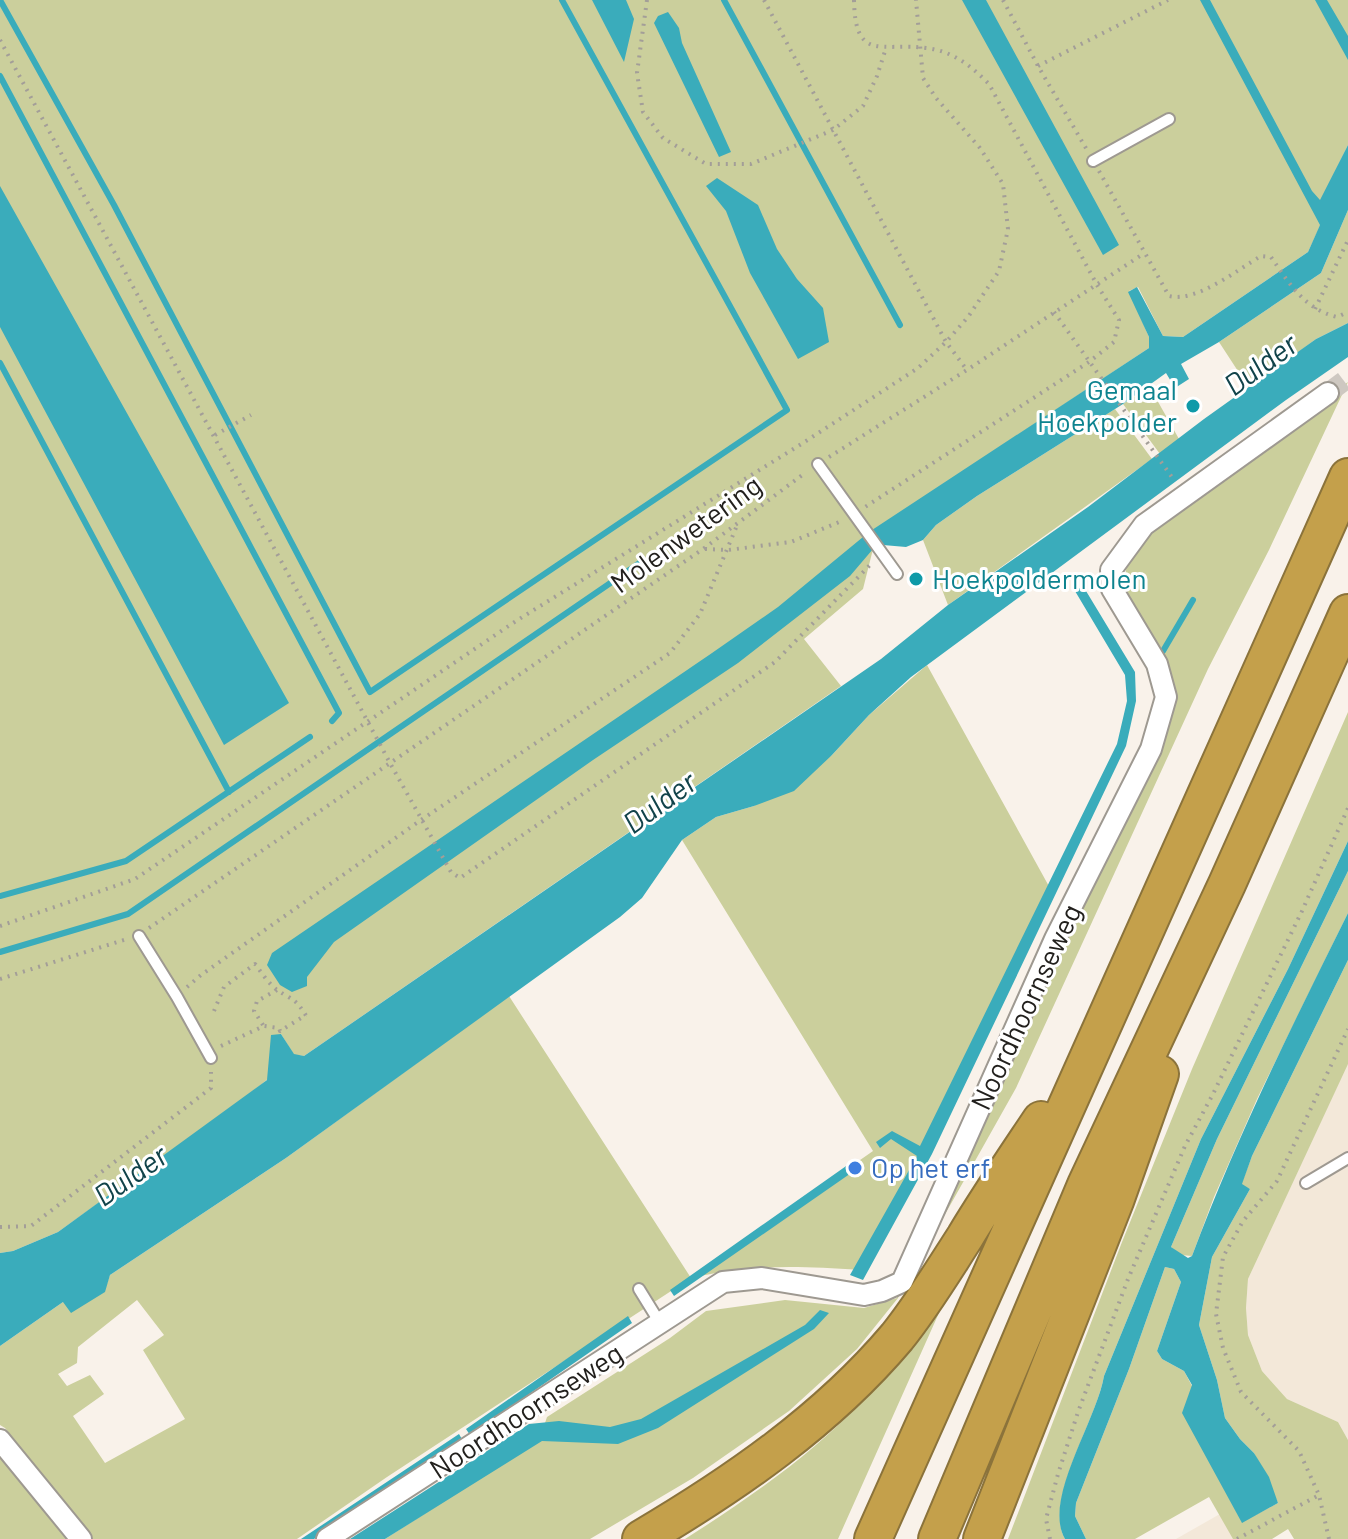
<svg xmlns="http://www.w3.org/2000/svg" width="1348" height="1539" font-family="Barlow,sans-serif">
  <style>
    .built { fill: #f3e8d9 }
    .green { fill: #cbcf9c; fill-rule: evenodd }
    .water { fill: #3aacbb }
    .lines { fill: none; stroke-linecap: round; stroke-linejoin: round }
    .stream { stroke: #3aacbb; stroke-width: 6 }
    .minor-tunnel { stroke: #cec8c1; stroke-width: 20; stroke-dasharray: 20 10; stroke-linecap: butt }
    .service-casing { stroke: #9e9991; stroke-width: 14 }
    .minor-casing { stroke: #9e9991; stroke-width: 24 }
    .motorway-casing { stroke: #8b733b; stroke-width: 40 }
    .path { stroke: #a39e98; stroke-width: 4; stroke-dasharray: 2 6; stroke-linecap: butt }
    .service { stroke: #fff; stroke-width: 10 }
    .minor { stroke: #fff; stroke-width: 20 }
    .motorway { stroke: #c4a04b; stroke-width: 36 }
    .culture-dot { fill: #0f9aa8; stroke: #fff; stroke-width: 3 }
    .shop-dot { fill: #3f7fe0; stroke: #fff; stroke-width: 3 }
    .labels { text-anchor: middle; stroke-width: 6; stroke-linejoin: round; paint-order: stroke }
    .culture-label { font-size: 28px; fill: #0d838f; stroke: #fff; text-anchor: end }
    .street-label { font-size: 28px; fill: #22201d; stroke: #fff }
    .shop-label { font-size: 28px; fill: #366cbe; stroke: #fff; text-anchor: start }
    .water-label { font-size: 30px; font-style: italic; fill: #11434a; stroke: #fff }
  </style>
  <rect width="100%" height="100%" fill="#f9f2ea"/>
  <!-- built -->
  <path class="built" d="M1348,1063V1440L1338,1422L1287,1399L1262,1371L1248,1335L1246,1308L1248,1279Z
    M1241,1502L1262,1539H1176Z"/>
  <!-- green -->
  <path class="green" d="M0,0H1348V145L1321,200L1320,226L1308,252L1183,337L1163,336L1138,287L1129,291L1149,337V348L864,537L873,549L863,589L804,639L841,686L304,1056L294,1055L281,1034L269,1078L245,1098L58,1232L13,1251L0,1253Z
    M1348,210V323L1316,339L1249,388L1219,342L1321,273Z
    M1348,382L1269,550L1208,669L1016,1088L898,1298L857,1349L789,1411L693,1478L590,1539H385L524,1450L541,1435L547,1417L670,1338L706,1311L785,1300L864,1308L897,1298L893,1286L1154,729L1167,674L1122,595L1127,564L1144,534Z
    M1148,384L1179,439L1160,454L1123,404L1144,390Z
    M1115,409L1152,459L948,605L923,540L936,525L977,496Z
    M927,665L1051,890L1004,994L859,1270C798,1266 752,1264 691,1278L387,1477L297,1539H92L5,1428L0,1425V1346L63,1302L104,1292L110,1275L286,1158L509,996L691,1278L873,1151L682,840L716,817L754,806L832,755L869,715ZM137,1300L164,1335L143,1350L185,1419L105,1463L73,1416L104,1394L90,1375L67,1386L58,1374L77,1363L78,1347Z
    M1348,712V841L1288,969L1201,1139L1104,1376C1097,1419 1043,1501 1065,1539H1008L1122,1242L1192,1069Z
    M1348,871V913L1257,1099L1214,1197L1192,1256L1181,1255L1171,1247L1217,1139Z
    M1348,960V1064L1248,1279L1246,1308L1248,1335L1262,1371L1287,1399L1338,1422L1348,1440V1539H1294L1288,1529L1272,1539H1233L1209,1497L1135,1539H1086L1075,1516L1076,1503L1129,1369L1165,1267L1174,1269L1181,1282L1157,1351L1162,1359L1184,1371L1192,1386L1216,1474L1242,1522L1278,1503L1254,1453L1240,1439L1225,1418L1217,1380L1199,1325L1212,1257L1250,1189L1241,1185L1252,1156Z
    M955,1277L838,1539H685C748,1499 812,1455 863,1400C898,1362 927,1319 955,1277Z
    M0,1453L6,1459L68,1539H0Z"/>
  <!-- water -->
  <path class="water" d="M592,0H626L634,19L624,62Z
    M962,0H986L1119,245L1103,255Z
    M1200,0H1210L1312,191L1320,200L1348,145V210L1321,273L1219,342L1181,364L1189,379L1175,388L1166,373L1123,404L977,496L936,525L923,540L906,547L883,545L872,530L1149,348V337L1128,292L1137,287L1163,336L1183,337L1308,252L1320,225Z
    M1315,0H1327L1348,36V60Z
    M668,12L679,28L682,43L731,152L719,157L654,23L658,16Z
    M717,178L758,205L777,249L797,279L823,308L829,342L798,359L750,273L726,211L706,186Z
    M0,186L289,703L224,745L0,327Z
    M1348,323V357L1286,400L911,677L869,715L832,755L794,791L754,806L716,817L682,840L642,898L620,917L286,1158L110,1275L105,1292L71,1313L63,1302L0,1346V1253L13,1251L58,1232L267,1080L271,1035L281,1034L294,1054L304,1056L881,659L948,605L1088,507L1204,419L1316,339Z
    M863,537L873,549L850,576L738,663L593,760L334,942L307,977V986L292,992L280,985L267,965L272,953L712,653L778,607Z
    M1083,586L1135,672L1136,701L1126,746L932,1154L863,1280L850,1275L917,1156L891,1139L880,1148L876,1142L892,1131L920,1146L1117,744L1127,701L1125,675L1075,591Z
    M1348,841V871L1217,1139L1171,1247L1188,1258L1192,1256C1236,1138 1292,1026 1348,913V960L1252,1156L1242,1184L1250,1189L1212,1257L1199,1325L1217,1380L1225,1418L1240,1439L1254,1453L1269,1477L1278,1503L1242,1523L1182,1413L1192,1385L1184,1371L1162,1359L1157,1351L1181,1282L1174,1269L1165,1267L1129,1369L1076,1503L1075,1516L1086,1539H1065C1042,1500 1097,1420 1104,1376L1201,1139L1288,969Z
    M849,1164L854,1171L674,1296L670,1290Z
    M820,1310L829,1313L814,1329L658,1428L618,1444L542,1441L385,1539H350L529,1424L559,1421L610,1427L641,1419L805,1325Z
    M628,1316L632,1323L470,1435L466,1429Z
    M459,1434L463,1441L314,1539H301Z"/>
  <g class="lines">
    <!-- stream -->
    <path class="stream" d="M0,0L114,205L370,692L787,410L562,0
      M724,0L900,325
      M0,76L339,713L332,721
      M0,363L229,792
      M1163,651L1193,600
      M0,896L126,861L310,737
      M0,952L128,914L641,562"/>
    <!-- minor-tunnel -->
    <path class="minor-tunnel" d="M1328,393L1348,378"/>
    <defs>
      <path id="service" d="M1093,161L1169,119
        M818,464L897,574
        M139,936L177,997L211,1058
        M1306,1183L1348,1158
        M639,1289L660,1323"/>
      <path id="minor" d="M0,1440L81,1539
        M327,1539L723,1282L762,1278L864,1295L882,1291L902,1282L1055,939L1151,749L1166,697L1157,664L1112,589L1111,570L1144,525L1328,393"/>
      <path id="motorway" d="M641,1539C734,1484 826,1421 897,1337C922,1306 943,1271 965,1237C989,1197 1015,1159 1041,1120
        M873,1539L1348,477
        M937,1539L1086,1185L1227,884L1348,613
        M982,1539L1115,1201L1160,1074"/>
    </defs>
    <!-- service casing -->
    <use href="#service" class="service-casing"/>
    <!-- minor casing -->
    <use href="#minor" class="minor-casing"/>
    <!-- motorway casing -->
    <use href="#motorway" class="motorway-casing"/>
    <!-- path -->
    <path class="path" d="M647,0L637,73L643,112L663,138L706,164H751L833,130L863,106L877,76L886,48
      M764,0L946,342L967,370
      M854,0C855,63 882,42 926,48C953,51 971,66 989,84L1097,285L1119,320L1114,342L1089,362L865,507
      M1003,0L1038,66L1087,150
      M0,40L390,763L451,872L460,878L775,662L872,563
      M1038,66L1168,0
      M1099,171L1169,296C1196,303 1237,270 1261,256L1271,257C1289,283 1304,309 1337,317L1348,312
      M1315,309L1348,240
      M1054,312L1174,480
      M215,435L251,415
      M829,457L970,368L1143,254
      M705,549L728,550L791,542L844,520
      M0,926L135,879L516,621L803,443L918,368L946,342L968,317L999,271L1008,229L1003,184L980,148L936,98L923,78L916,0
      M149,928L703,549L805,473
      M0,979L127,939
      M187,987L201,975L421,820L670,653L700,614L738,523
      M214,1011L224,987L255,964C261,972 269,984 277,990C294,1001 295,998 307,1017
      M263,1025L254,1011L257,1001L277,990
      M221,1046L264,1026L279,1028L280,1031L306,1015
      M0,1227L31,1226L211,1088V1072
      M1050,1539L1046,1519L1058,1474L1078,1412L1128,1279L1185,1146L1213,1094L1302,911L1348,808
      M1237,1539L1319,1495
      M1329,1539L1319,1495L1299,1451L1241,1392L1223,1348L1216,1314L1223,1257L1243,1221L1277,1181L1348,1029"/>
    <!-- service -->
    <use href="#service" class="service"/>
    <!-- minor -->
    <use href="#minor" class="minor"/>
    <!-- motorway -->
    <use href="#motorway" class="motorway"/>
  </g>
  <!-- markers -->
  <g class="culture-dot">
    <circle cx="1193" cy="406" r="8"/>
    <circle cx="916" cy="579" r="8"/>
  </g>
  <circle class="shop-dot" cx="855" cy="1168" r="8"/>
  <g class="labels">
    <!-- culture labels -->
    <g class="culture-label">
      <text x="1177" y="400">Gemaal<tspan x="1177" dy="32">Hoekpolder</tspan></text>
      <text x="932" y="589" text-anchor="start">Hoekpoldermolen</text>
    </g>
    <!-- street labels -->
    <g class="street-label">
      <text transform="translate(686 534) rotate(-36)" y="10">Molenwetering</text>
      <text transform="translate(1026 1007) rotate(-65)" y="10">Noordhoornseweg</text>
      <text transform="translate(526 1411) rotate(-33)" y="10">Noordhoornseweg</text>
    </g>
    <!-- shop labels -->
    <g class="shop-label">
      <text x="871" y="1178">Op het erf</text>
    </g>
    <!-- water labels -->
    <g class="water-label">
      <text transform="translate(1261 365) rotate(-36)" y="10">Dulder</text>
      <text transform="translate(660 803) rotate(-36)" y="10">Dulder</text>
      <text transform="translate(131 1176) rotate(-35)" y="10">Dulder</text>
    </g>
  </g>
</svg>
